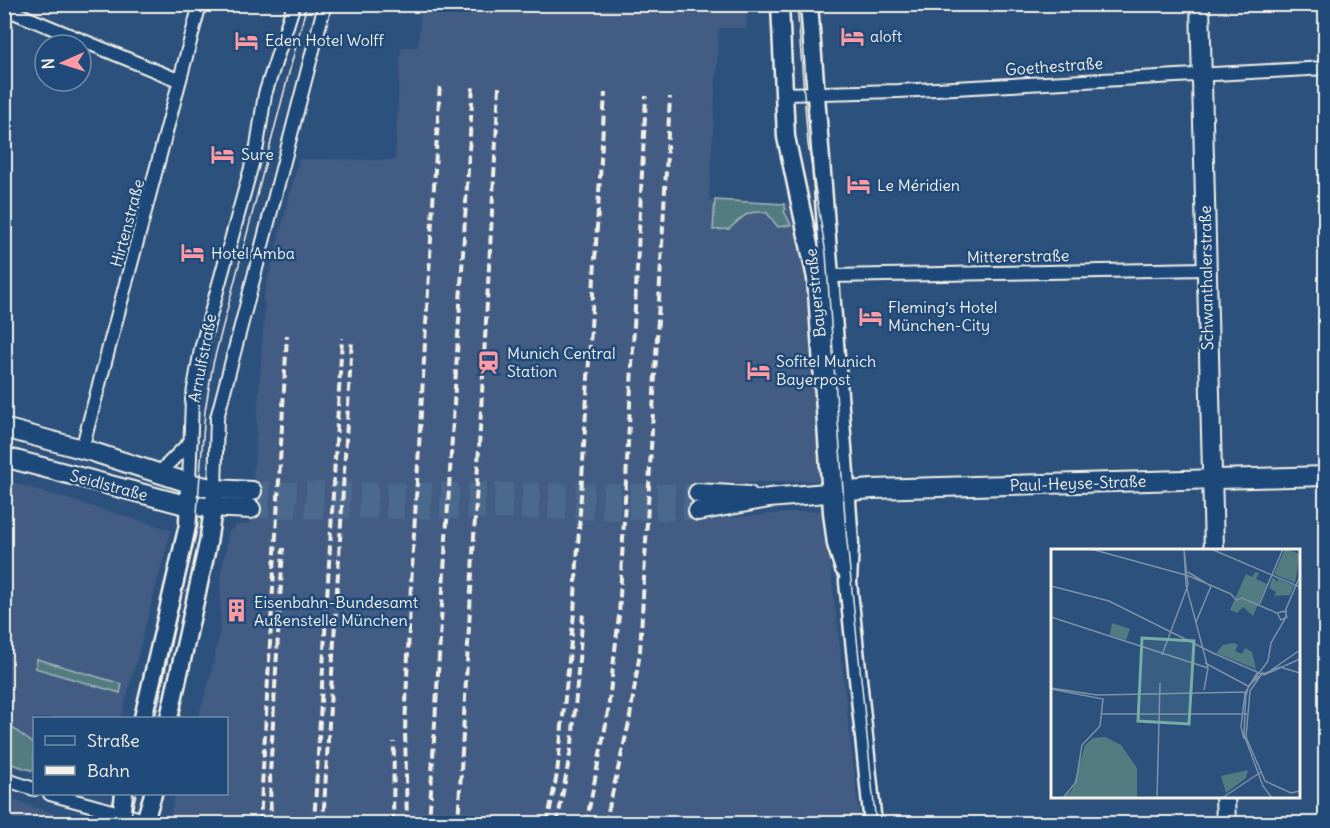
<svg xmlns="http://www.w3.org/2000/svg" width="1330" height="828" font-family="Delius,sans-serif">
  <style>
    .built { fill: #425c83 }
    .green { fill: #537b82; stroke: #a4b6b5; stroke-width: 1.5 }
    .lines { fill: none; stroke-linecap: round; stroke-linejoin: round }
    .secondary-tunnel { stroke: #4b698d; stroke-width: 18; stroke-dasharray: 18 9; stroke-linecap: butt }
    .minor-casing { stroke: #f4f1e8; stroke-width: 16 }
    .tertiary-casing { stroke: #f4f1e8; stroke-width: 21 }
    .secondary-casing { stroke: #f4f1e8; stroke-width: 22 }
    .minor { stroke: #1f4a7a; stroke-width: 12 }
    .tertiary { stroke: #1f4a7a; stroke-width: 16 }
    .secondary { stroke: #1f4a7a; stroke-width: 18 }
    .tram { stroke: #f4f1e8; stroke-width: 1.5 }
    .rail { stroke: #f4f1e8; stroke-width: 4; stroke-dasharray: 9 4.5; stroke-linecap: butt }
    .labels { text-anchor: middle; stroke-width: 5; stroke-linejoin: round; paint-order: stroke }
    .poi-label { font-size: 16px; fill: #f4f1e8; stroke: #1f4a7a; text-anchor: start }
    .street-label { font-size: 16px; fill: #f4f1e8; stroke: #1f4a7a }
    .inset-road { fill: none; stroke: #7d91a8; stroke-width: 1.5 }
    .view { fill: #76ada5; fill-opacity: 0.15; stroke: #76ada5; stroke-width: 3 }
    .inset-edge { fill: none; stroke: #f4f1e8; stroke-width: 3 }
  </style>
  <rect width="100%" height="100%" fill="#2d517d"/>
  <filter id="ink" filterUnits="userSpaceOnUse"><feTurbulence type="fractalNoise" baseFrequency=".0167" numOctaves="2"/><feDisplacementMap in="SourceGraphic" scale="12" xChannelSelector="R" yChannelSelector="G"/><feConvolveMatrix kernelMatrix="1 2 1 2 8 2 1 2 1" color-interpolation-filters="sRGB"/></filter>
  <g filter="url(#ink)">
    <!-- built -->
    <path class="built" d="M377,5H747L746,28H719L709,200L796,204L808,253L824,480L699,485L698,520L824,510L860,823L167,824L176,794H226V718H198L211,674L220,630L221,575L229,532L236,525L250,524L265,302H262L299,159L395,160L401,47H418L421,11L377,9Z
      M4,480L171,530L121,718H34V773L5,764Z
      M5,798L60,815L89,823H5Z"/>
    <!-- green -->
    <path class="green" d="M715,200L784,204L786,209L784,211L791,225L778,227L767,213C747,209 743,217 729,229L713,230Z
      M37,659L122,684L120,693L35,668Z
      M10,726L34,744V771L5,762V743Z"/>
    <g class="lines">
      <!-- secondary-tunnel -->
      <path class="secondary-tunnel" d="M252,491L698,493
        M251,509L698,511"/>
      <defs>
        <path id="minor" d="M6,9L178,80
          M785,94L898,91L1326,68
          M831,276L1206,269
          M82,449L200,4
          M159,473L191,441
          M189,483L192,400L201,349L257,146L265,94L294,4
          M215,489L217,418L325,4
          M4,779L34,789
          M50,794L145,820"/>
        <path id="tertiary" d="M780,4L786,137L816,278L832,512L836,544L844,569
          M809,4L845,473L850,544L848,582L873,824
          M143,718L188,525L189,483
          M169,718L208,543L215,496
          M120,824L124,794
          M144,824L153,794"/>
        <path id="secondary" d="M1200,4L1214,550
          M4,14L8,4
          M4,428L93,452L189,483L215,489L252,491
          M4,457L189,506L251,509
          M698,493L749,496
          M698,511L769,498L872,489L1326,476
          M1225,796L1226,824"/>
      </defs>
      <!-- minor casing -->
      <use href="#minor" class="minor-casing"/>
      <!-- tertiary casing -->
      <use href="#tertiary" class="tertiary-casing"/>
      <!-- secondary casing -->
      <use href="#secondary" class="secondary-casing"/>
      <!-- minor -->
      <use href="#minor" class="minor"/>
      <!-- tertiary -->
      <use href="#tertiary" class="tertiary"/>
      <!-- secondary -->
      <use href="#secondary" class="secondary"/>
      <!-- tram -->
      <path class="tram" d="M797,4L808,144L826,254L846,532L876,824
        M155,718L196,526L205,411L213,364L307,4
        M129,824L136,794"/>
      <!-- rail -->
      <path class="rail" d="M260,824L287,335
        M271,824L270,775L283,548
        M314,824L342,338
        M323,824L352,339
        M393,824L394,742
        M407,824L405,730L410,603L440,83
        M429,824L473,85
        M458,824L499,87
        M547,824L557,774L574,613L605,93
        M557,824L572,744L583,612
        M586,824L607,719L619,616L646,96
        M605,824L629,723L640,652L670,97"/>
    </g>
  </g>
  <!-- icons -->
  <defs>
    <symbol id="hotel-bare" viewBox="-9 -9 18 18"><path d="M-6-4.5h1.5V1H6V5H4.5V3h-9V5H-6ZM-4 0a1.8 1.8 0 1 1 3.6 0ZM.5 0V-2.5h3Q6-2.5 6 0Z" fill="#ff9aa2" stroke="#1f4a7a" stroke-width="2.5" paint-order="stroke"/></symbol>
    <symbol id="station-bare" viewBox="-9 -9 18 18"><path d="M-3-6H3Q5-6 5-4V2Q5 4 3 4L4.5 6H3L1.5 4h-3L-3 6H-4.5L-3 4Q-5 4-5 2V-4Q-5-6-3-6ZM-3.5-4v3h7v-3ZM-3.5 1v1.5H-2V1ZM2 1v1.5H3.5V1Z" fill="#ff9aa2" stroke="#1f4a7a" stroke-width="2.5" paint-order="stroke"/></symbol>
    <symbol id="building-bare" viewBox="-9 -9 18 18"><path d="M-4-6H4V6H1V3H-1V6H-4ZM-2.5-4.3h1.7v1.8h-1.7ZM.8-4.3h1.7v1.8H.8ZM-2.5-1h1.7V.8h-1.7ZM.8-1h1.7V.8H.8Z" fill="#ff9aa2" stroke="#1f4a7a" stroke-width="2.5" paint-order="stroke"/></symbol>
  </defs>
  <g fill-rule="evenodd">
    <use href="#hotel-bare" x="836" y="20" width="33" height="33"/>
    <use href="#hotel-bare" x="230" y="24" width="33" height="33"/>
    <use href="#hotel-bare" x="206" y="138" width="33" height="33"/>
    <use href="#hotel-bare" x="842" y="168" width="33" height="33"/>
    <use href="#hotel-bare" x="176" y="236" width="33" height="33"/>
    <use href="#hotel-bare" x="854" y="300" width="33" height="33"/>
    <use href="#station-bare" x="472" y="346" width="33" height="33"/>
    <use href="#hotel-bare" x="742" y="354" width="33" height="33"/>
    <use href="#building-bare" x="220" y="594" width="33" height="33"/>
  </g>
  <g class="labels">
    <!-- poi labels -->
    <g class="poi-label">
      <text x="870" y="42">aloft</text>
      <text x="265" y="46">Eden Hotel Wolff</text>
      <text x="241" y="160">Sure</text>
      <text x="877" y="191">Le Méridien</text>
      <text x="211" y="259">Hotel Amba</text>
      <text x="888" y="313">Fleming’s Hotel<tspan x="888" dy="18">München-City</tspan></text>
      <text x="507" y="359">Munich Central<tspan x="507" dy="18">Station</tspan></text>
      <text x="776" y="367">Sofitel Munich<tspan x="776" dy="18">Bayerpost</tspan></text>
      <text x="254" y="608">Eisenbahn-Bundesamt<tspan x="254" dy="18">Außenstelle München</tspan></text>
    </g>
    <!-- street labels -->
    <g class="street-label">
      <text transform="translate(1054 66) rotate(-4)" y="6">Goethestraße</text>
      <text transform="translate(127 223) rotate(-75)" y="6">Hirtenstraße</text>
      <text transform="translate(1018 256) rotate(-1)" y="6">Mittererstraße</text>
      <text transform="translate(1206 278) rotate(-91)" y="6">Schwanthalerstraße</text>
      <text transform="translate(815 293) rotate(-96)" y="6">Bayerstraße</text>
      <text transform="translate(202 358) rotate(-79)" y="6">Arnulfstraße</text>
      <text transform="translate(1078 483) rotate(-2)" y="6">Paul-Heyse-Straße</text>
      <text transform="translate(109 485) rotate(15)" y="6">Seidlstraße</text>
    </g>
  </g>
  <!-- overview -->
  <g transform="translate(1051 549)">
    <rect width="249" height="249" fill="#2d517d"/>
    <path d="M222,28L226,33L227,30L243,37L239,46L224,47L221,54L225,43L218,39Z" fill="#537b82"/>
    <path d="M234,0L249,5L244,34L223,25ZM204,23L208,24L205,30L216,35L202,67L192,58L186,64L179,61L195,25L201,28ZM61,74L79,80L75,91L59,86ZM183,94L187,96L184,102L191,105L194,99L201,103L205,120L165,104L172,96ZM54,188L70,196L86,219V249H13L21,241L34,196L42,189ZM197,221L195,229L175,244L170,227Z" fill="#537b82"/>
    <path class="inset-road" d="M40,0L138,27L180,45M133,0L135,36L157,119L153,141M160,0L249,38M137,23L160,37L145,73M0,37L58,52L164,105M180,45L185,51L191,49L226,64L230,71L236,68L234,62L226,64M208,56L232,0M0,68L157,119M162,104L213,126L249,110M111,106L137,36L133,0M154,114L197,137L210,126L229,118L249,124M219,122L249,101M212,123L199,142L195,188L214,232L240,244L249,242M0,139L46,146L195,143L193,186L212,237L221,249M0,140L52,150L49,177L31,196L25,233L12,249M194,151L197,139L217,112L220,94L235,68V60L249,27M51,165H196M193,190L190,178L194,144L206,124M106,249L109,134M171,249L210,223"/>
    <path class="view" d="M91,89L143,92L138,175L87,172Z"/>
    <rect width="249" height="249" class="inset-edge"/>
  </g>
  <!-- margin -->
  <rect width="1330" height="828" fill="none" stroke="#1f4a7a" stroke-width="24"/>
  <rect x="12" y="12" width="1306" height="804" fill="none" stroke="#f4f1e8" stroke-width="2" filter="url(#ink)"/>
  <!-- legend -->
  <rect x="33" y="717" width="195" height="78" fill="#1f4a7a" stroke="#748da6" stroke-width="1.5"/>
  <rect x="45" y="736" width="30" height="9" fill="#1f4a7a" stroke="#748da6" stroke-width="1.5"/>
  <text x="87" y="747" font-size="18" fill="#f4f1e8">Straße</text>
  <rect x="45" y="766" width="30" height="9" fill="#f4f1e8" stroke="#748da6" stroke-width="1.5"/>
  <text x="87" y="777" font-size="18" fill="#f4f1e8">Bahn</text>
  <!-- north arrow -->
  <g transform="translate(63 63) rotate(267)"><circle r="28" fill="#1f4a7a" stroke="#748da6" stroke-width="1.5"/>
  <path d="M0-4.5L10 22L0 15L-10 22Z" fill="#ff9aa2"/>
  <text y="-9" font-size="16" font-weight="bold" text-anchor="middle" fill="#f4f1e8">N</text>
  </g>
</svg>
